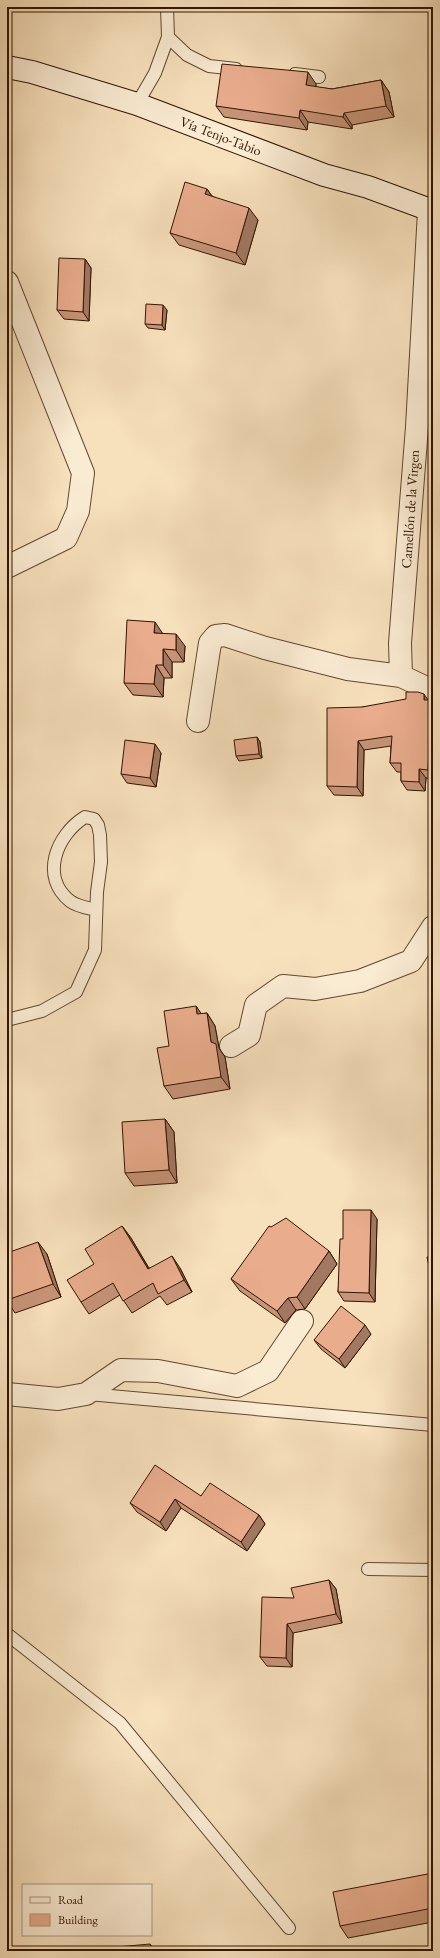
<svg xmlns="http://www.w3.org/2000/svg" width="440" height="1958" font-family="'EB Garamond',serif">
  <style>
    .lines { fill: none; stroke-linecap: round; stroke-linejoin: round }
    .lane-casing { stroke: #62482f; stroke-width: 14 }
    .street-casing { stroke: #62482f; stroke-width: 24 }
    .secondary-casing { stroke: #301500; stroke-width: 24 }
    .lane { stroke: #faebd3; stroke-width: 12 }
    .street { stroke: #faebd3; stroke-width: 22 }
    .secondary { stroke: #faebd3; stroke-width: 22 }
    .wall { fill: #c89479; stroke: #301500 }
    .shaded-wall { fill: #a37863; stroke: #301500 }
    .building { fill: #e9ac8d; stroke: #301500 }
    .labels { text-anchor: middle; stroke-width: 3.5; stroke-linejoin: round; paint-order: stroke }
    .street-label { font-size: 14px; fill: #301500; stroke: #faebd3 }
  </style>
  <rect width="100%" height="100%" fill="#f7e0bc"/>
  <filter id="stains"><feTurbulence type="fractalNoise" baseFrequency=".005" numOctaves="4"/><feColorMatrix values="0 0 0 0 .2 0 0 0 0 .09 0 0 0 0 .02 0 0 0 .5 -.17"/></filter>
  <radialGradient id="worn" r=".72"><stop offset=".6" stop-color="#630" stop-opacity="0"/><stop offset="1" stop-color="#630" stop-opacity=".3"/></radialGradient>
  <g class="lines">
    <defs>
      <path id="lane" d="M168,37L187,55L209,66L236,69
        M295,74L319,77
        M137,104L155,73L168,37L167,7
        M7,1020L42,1011L76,992L95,950L97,892L101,862L100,835L98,825L94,819L85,817C56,835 40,877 70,901C76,906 88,908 96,910
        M88,1394L433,1425
        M368,1569L433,1570
        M7,1634L120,1723L289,1928"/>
      <path id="street" d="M7,282L83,473L78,511L66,538L7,567
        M401,676L400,643L417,427L429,211
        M198,721L210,643L216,636L225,635L265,648L348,669L401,676L433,691
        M231,1046L249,1035L256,1005L283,986L315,989L360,981L411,961L433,927
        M7,1394L58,1399L86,1394L121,1370L158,1371L237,1386L268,1371L302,1321"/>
      <path id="secondary" d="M7,67L32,72L137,104L324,175L368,187L433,211"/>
    </defs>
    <!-- lane casing -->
    <use href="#lane" class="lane-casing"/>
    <!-- street casing -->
    <use href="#street" class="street-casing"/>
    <!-- secondary casing -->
    <use href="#secondary" class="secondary-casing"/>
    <!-- lane -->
    <use href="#lane" class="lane"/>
    <!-- street -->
    <use href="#street" class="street"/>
    <!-- secondary -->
    <use href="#secondary" class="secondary"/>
  </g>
  <!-- wall -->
  <path class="wall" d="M381,80L389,92L394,117L352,125V129L308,122L307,130L224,117L216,106L316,84V87L332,89Z
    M207,189L212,196L258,220L245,265L179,245L170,233Z
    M85,259L91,268L89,321L64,319L57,310Z
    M167,310L165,330L148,328L145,324Z
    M162,633L185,646L184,662H172V678H164L163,697L133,695L124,683Z
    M428,700H433V779L426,778L425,791L407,790L401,781V772H397L390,763L391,746L364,750L363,796L334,795L327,786L362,707Z
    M257,737L260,742L262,758L239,761L236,756Z
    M161,753L156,787L127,783L121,774Z
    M196,1006L201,1014L207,1013L215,1026L219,1048L225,1057L230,1089L173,1099L164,1086L169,1046Z
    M165,1119L174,1132L177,1183L134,1186L125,1173Z
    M377,1219L375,1302L344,1301L338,1292L343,1239Z
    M122,1226L131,1238L149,1268H180L192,1292L167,1305L160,1296L132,1313L120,1295L89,1314L81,1302L94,1264Z
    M271,1227L329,1251L337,1264L305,1309L296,1310L285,1323L240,1291L231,1279Z
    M7,1253L47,1254L61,1297L15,1313L7,1301Z
    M371,1334L345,1368L321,1349L314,1340Z
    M201,1496L259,1515L265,1524L247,1551L181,1508L166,1531L137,1512L130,1503Z
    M329,1580L336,1589L342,1623L293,1633L292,1667L267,1666L260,1657L294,1598Z
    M433,1873V1922L348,1938L340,1926Z"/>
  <!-- shaded-wall -->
  <path class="shaded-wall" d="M308,72L316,84L314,97L306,85Z
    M381,80L389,92L394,117L386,106Z
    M300,110L308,122L307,130L299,118Z
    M344,113L352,125V129L343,117Z
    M207,189L215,201L205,194Z
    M249,208L258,220L245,265L236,253Z
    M85,259L91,268L89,321L83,312Z
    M163,305L167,310L165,330L162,325Z
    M155,622L163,634L154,633Z
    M176,634L185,646L184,662L176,650Z
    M163,649L172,662V678L163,665Z
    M156,665L164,678L163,697L154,684Z
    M424,694L430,703L424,700Z
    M430,724L433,728V777L428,770Z
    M257,737L260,742L262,758L259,754Z
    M358,741L364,750L363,796L357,787Z
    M155,744L161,753L156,787L150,778Z
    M419,769L426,778L425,791L419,782Z
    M196,1006L205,1019L197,1014Z
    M207,1013L215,1026L219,1048L225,1057L230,1089L221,1077L211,1042Z
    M165,1119L174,1132L177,1183L169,1170Z
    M371,1210L377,1219L375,1302L369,1293Z
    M122,1226L131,1238L156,1281L148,1269Z
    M38,1242L47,1254L61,1297L53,1284Z
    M329,1251L337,1264L305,1309L297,1297Z
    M172,1256L180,1268L192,1292L184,1280Z
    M288,1298L296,1310L285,1323L277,1311Z
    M365,1325L371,1334L345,1368L339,1359Z
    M175,1499L181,1508L166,1531L160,1522Z
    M259,1515L265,1524L247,1551L241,1542Z
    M329,1580L336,1589L342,1623L336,1614Z
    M287,1624L293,1633L292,1667L286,1658Z
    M150,1944L155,1951H151Z"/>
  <!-- building -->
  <path class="building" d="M222,64L308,72L306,85L332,89L381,80L386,106L344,113L343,117L300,110L299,118L216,106Z
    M185,182L207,189L205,194L249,208L236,253L170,233Z
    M59,258L85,259L83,312L57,310Z
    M146,304L163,305L162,325L145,324Z
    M127,620L155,622L154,633L176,634V650L163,649V665H156L154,684L124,683Z
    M406,692H418L424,694V700H433V724H430L428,770L419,769V782L401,781V763H390L392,736L358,741L357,787L327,786V708L362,707L406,699Z
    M257,737L259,754L236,756L234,740Z
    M125,740L155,744L150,778L121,774Z
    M196,1006L197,1014L207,1013L211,1042L216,1044L221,1077L164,1086L157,1048L169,1046L164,1011Z
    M165,1119L169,1170L125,1173L122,1122Z
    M343,1210H371L369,1293L338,1292L340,1239H343Z
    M286,1218L329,1251L297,1297L288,1298L277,1311L231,1279L269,1226L271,1227Z
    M122,1226L148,1269L172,1256L184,1280L158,1294L153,1283L123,1301L113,1283L81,1302L67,1280L94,1264L85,1249Z
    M38,1242L53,1284L7,1300V1253Z
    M433,1256V1285L427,1257Z
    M433,1285V1298L430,1286Z
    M341,1306L365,1325L339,1359L314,1340Z
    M155,1465L201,1496L210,1483L259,1515L241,1542L175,1499L160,1522L130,1503Z
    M329,1580L336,1614L287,1624L286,1658L260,1657L262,1597L294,1598L291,1588Z
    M433,1873V1908L340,1926L333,1892Z
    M150,1944L151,1951H106V1948Z"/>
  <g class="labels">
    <!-- street labels -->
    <g class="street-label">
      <text transform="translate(221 136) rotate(21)" y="5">Vía Tenjo-Tabio</text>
      <text transform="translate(410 509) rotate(-86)" y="5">Camellón de la Virgen</text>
    </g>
  </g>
  <!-- margin -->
  <rect width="440" height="1958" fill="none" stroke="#f7e0bc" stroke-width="24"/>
  <rect x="8" y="8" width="424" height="1942" fill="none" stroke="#301500" stroke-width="2"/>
  <rect x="12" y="12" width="416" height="1934" fill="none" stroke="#301500"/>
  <!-- legend -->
  <rect x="22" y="1884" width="130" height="52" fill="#faebd3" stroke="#a9957f"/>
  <rect x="30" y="1897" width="20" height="6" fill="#faebd3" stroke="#a9957f"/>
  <text x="58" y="1904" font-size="12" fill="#301500">Road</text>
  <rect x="30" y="1914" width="20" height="12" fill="#e9ac8d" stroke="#a9957f"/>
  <text x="58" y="1924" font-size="12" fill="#301500">Building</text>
  <rect width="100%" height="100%" filter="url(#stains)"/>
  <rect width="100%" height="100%" fill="url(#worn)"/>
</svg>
